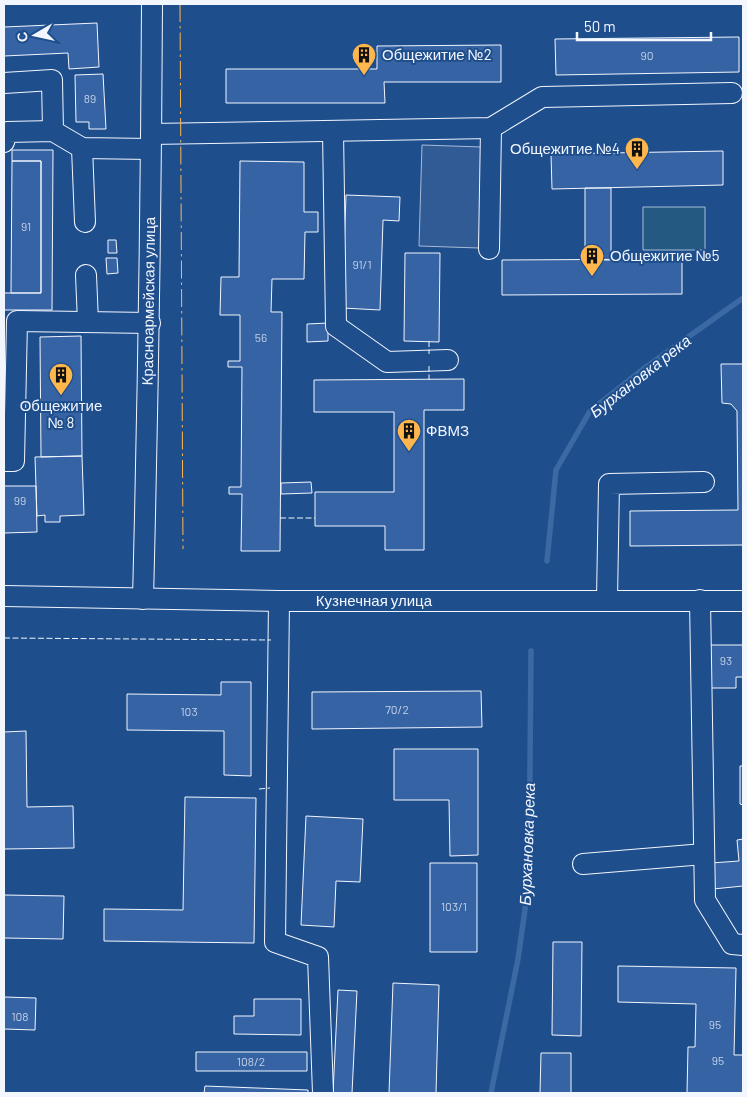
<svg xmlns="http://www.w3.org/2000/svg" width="747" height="1097" font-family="Barlow,sans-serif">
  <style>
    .green { fill: #245a82; stroke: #a8bbd7 }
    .parking { fill: #305b95; stroke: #a8bbd7 }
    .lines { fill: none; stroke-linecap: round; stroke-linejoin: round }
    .stream { stroke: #3b69a3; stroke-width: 5.5 }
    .building { fill: #3563a3; stroke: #f2f6ff }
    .minor-casing { stroke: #f2f6ff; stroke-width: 22 }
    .minor { stroke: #1f4e8c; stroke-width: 20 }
    .fence { stroke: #f2f6ff; stroke-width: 1; stroke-dasharray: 6 2.5; stroke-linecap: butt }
    .power { stroke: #ffb74d; stroke-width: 1; stroke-dasharray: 18 4 2.5 4; stroke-linecap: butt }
    .labels { text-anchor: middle; stroke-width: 4; stroke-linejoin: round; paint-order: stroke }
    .number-label { font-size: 12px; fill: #c3d1e8 }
    .poi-label { font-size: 15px; fill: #f2f6ff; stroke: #1f4e8c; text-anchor: start }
    .street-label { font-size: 15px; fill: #f2f6ff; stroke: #1f4e8c }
    .water-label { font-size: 16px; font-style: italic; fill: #f2f6ff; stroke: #1f4e8c }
  </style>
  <rect width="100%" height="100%" fill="#1f4e8c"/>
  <!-- green -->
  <path class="green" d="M643,207H705V250H643Z"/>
  <!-- parking -->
  <path class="parking" d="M422,145L482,147L479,248L419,246Z"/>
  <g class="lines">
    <!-- stream -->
    <path class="stream" d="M547,561L556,470L590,411L646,367L743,298
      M491,1093L518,959L529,881L531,651"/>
  </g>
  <!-- building -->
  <path class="building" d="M97,23L99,67L69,69L68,53L4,56V27Z
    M739,37V72L556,75L555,39Z
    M501,45V82H384L385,103H226V69H377V46Z
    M103,74L106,129H89V122H76L75,75Z
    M12,150H53L52,310H4V293H41V161H12Z
    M723,151V185L552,189L551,154Z
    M12,161H41V293H11Z
    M240,161L304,162V212H318V232H305L304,279H272L271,312H282L280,551H241L242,494H229V487H241L242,367H228V361H240V315H220L221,277H239Z
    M585,188H611V260H585Z
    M346,195L400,197L399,221L383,220L380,310L342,308Z
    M108,240H116L117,253H108Z
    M405,253H440L439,342L404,341Z
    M106,258H117L118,273L107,274Z
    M682,259V294L502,295V260Z
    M328,323V341L307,342V324Z
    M81,336L82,456L41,457L40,337Z
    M721,364H743V545L630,546V511L738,510L737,411L731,404L722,403Z
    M464,379V410H424V550H385V526H315V492H394V412H314V380Z
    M82,456L84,515L60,516V522H45V515L37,516L35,457Z
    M311,482L312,493L281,494V483Z
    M4,486H36L37,532L4,533Z
    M709,645H743V677H736V688H709Z
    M221,682H251V776L224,775V731L127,730V694L221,695Z
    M481,691L482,727L312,729V692Z
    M26,731L27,807L73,806L74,848L4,849V732Z
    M394,749H478V855L450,856L449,800H394Z
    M740,766H743V805L740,804Z
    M185,797L256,798L254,943L104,941V909L183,910Z
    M306,816L363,819L360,882L336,881L334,927L301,925Z
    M743,839V886L713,889L711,863L739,861L737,840Z
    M430,863H477V952H430Z
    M4,895L64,896L63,939L4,938Z
    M553,942H582L581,1036L552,1035Z
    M618,966L736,968L734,1055H743V1093H687L688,1047H695L696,1004L618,1002Z
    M393,983L439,985L436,1093H389Z
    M338,990L357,991L352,1093H333Z
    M4,997L36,998L35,1030L4,1029Z
    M254,999H301V1035L234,1034V1016H254Z
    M196,1052H307V1071H196Z
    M541,1053H571V1093H540Z
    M205,1086L308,1090V1093H204Z"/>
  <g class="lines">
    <defs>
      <g id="minor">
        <path d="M4,83L52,80L53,131"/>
        <path d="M333,131L336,326L387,362L448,360"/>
        <path d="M151,134L491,128L542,97L732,93"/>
        <path d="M4,142L7,132L53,131L82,148L150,149"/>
        <path d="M82,148L85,222"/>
        <path d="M489,249L491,128"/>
        <path d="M86,275L88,322"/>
        <path d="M4,461H14L17,321L150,323"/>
        <path id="s1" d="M4,596L279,601H743"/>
        <path id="s2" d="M143,599C148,401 151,202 152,4"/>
        <path d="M607,600L609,484L704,482"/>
        <path d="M700,600L705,900L732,944L743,945"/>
        <path d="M279,601L275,942L318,957L323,1093"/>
        <path d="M583,864L704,854"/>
      </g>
    </defs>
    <!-- minor casing -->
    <use href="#minor" class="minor-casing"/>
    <!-- minor -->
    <use href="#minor" class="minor"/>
    <!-- fence -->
    <path class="fence" d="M429,341V354
      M429,366V380
      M280,518H315
      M4,638L271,640
      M259,789L270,788"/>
    <!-- power -->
    <path class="power" d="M180,4L183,549"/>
  </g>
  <!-- icons -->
  <defs>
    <symbol id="building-pin" viewBox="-11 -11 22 30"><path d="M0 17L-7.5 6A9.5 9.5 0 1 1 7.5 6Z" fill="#ffb74d" stroke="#1f4e8c"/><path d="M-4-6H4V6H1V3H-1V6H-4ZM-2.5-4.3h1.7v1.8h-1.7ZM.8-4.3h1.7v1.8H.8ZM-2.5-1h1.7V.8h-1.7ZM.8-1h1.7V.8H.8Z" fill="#111"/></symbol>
  </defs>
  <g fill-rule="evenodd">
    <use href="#building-pin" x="350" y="41" width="28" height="38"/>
    <use href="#building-pin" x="623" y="135" width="28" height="38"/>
    <use href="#building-pin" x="578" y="242" width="28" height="38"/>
    <use href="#building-pin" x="47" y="361" width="28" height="38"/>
    <use href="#building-pin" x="395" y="417" width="28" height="38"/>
  </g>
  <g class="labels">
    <!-- number labels -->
    <g class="number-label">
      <text x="647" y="60">90</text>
      <text x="90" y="103">89</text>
      <text x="26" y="231">91</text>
      <text x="362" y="269">91/1</text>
      <text x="261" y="342">56</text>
      <text x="20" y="505">99</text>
      <text x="726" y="665">93</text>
      <text x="397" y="714">70/2</text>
      <text x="189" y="716">103</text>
      <text x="454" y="911">103/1</text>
      <text x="20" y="1021">108</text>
      <text x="715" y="1029">95</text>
      <text x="718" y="1065">95</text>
      <text x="251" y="1066">108/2</text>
    </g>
    <!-- poi labels -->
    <g class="poi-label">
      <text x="382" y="60">Общежитие №2</text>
      <text x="620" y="154" text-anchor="end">Общежитие №4</text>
      <text x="610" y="261">Общежитие №5</text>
      <text x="61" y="411" text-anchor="middle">Общежитие<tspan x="61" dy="17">№ 8</tspan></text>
      <text x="426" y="436">ФВМЗ</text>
    </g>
    <!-- street labels -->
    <g class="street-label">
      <text dy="5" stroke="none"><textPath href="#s2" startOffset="298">Красноармейская улица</textPath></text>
      <text dy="5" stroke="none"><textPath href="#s1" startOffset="370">Кузнечная улица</textPath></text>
    </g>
    <!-- water labels -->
    <g class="water-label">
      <text transform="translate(640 376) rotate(-38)" y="6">Бурхановка река</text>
      <text transform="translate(527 844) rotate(-88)" y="6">Бурхановка река</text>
    </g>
  </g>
  <!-- border -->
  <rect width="747" height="1097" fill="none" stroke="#f2f6ff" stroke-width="10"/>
  <!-- north arrow -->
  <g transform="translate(35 35) rotate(261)" stroke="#1f4e8c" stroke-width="4" paint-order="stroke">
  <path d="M0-4L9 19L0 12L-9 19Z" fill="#f2f6ff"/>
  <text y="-8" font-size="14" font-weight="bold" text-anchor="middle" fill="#f2f6ff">С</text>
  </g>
  <!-- scale -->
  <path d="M577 32v8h134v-8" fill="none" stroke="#f2f6ff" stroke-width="2.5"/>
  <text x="584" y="32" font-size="15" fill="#f2f6ff" stroke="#1f4e8c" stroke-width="4" paint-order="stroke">50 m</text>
</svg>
